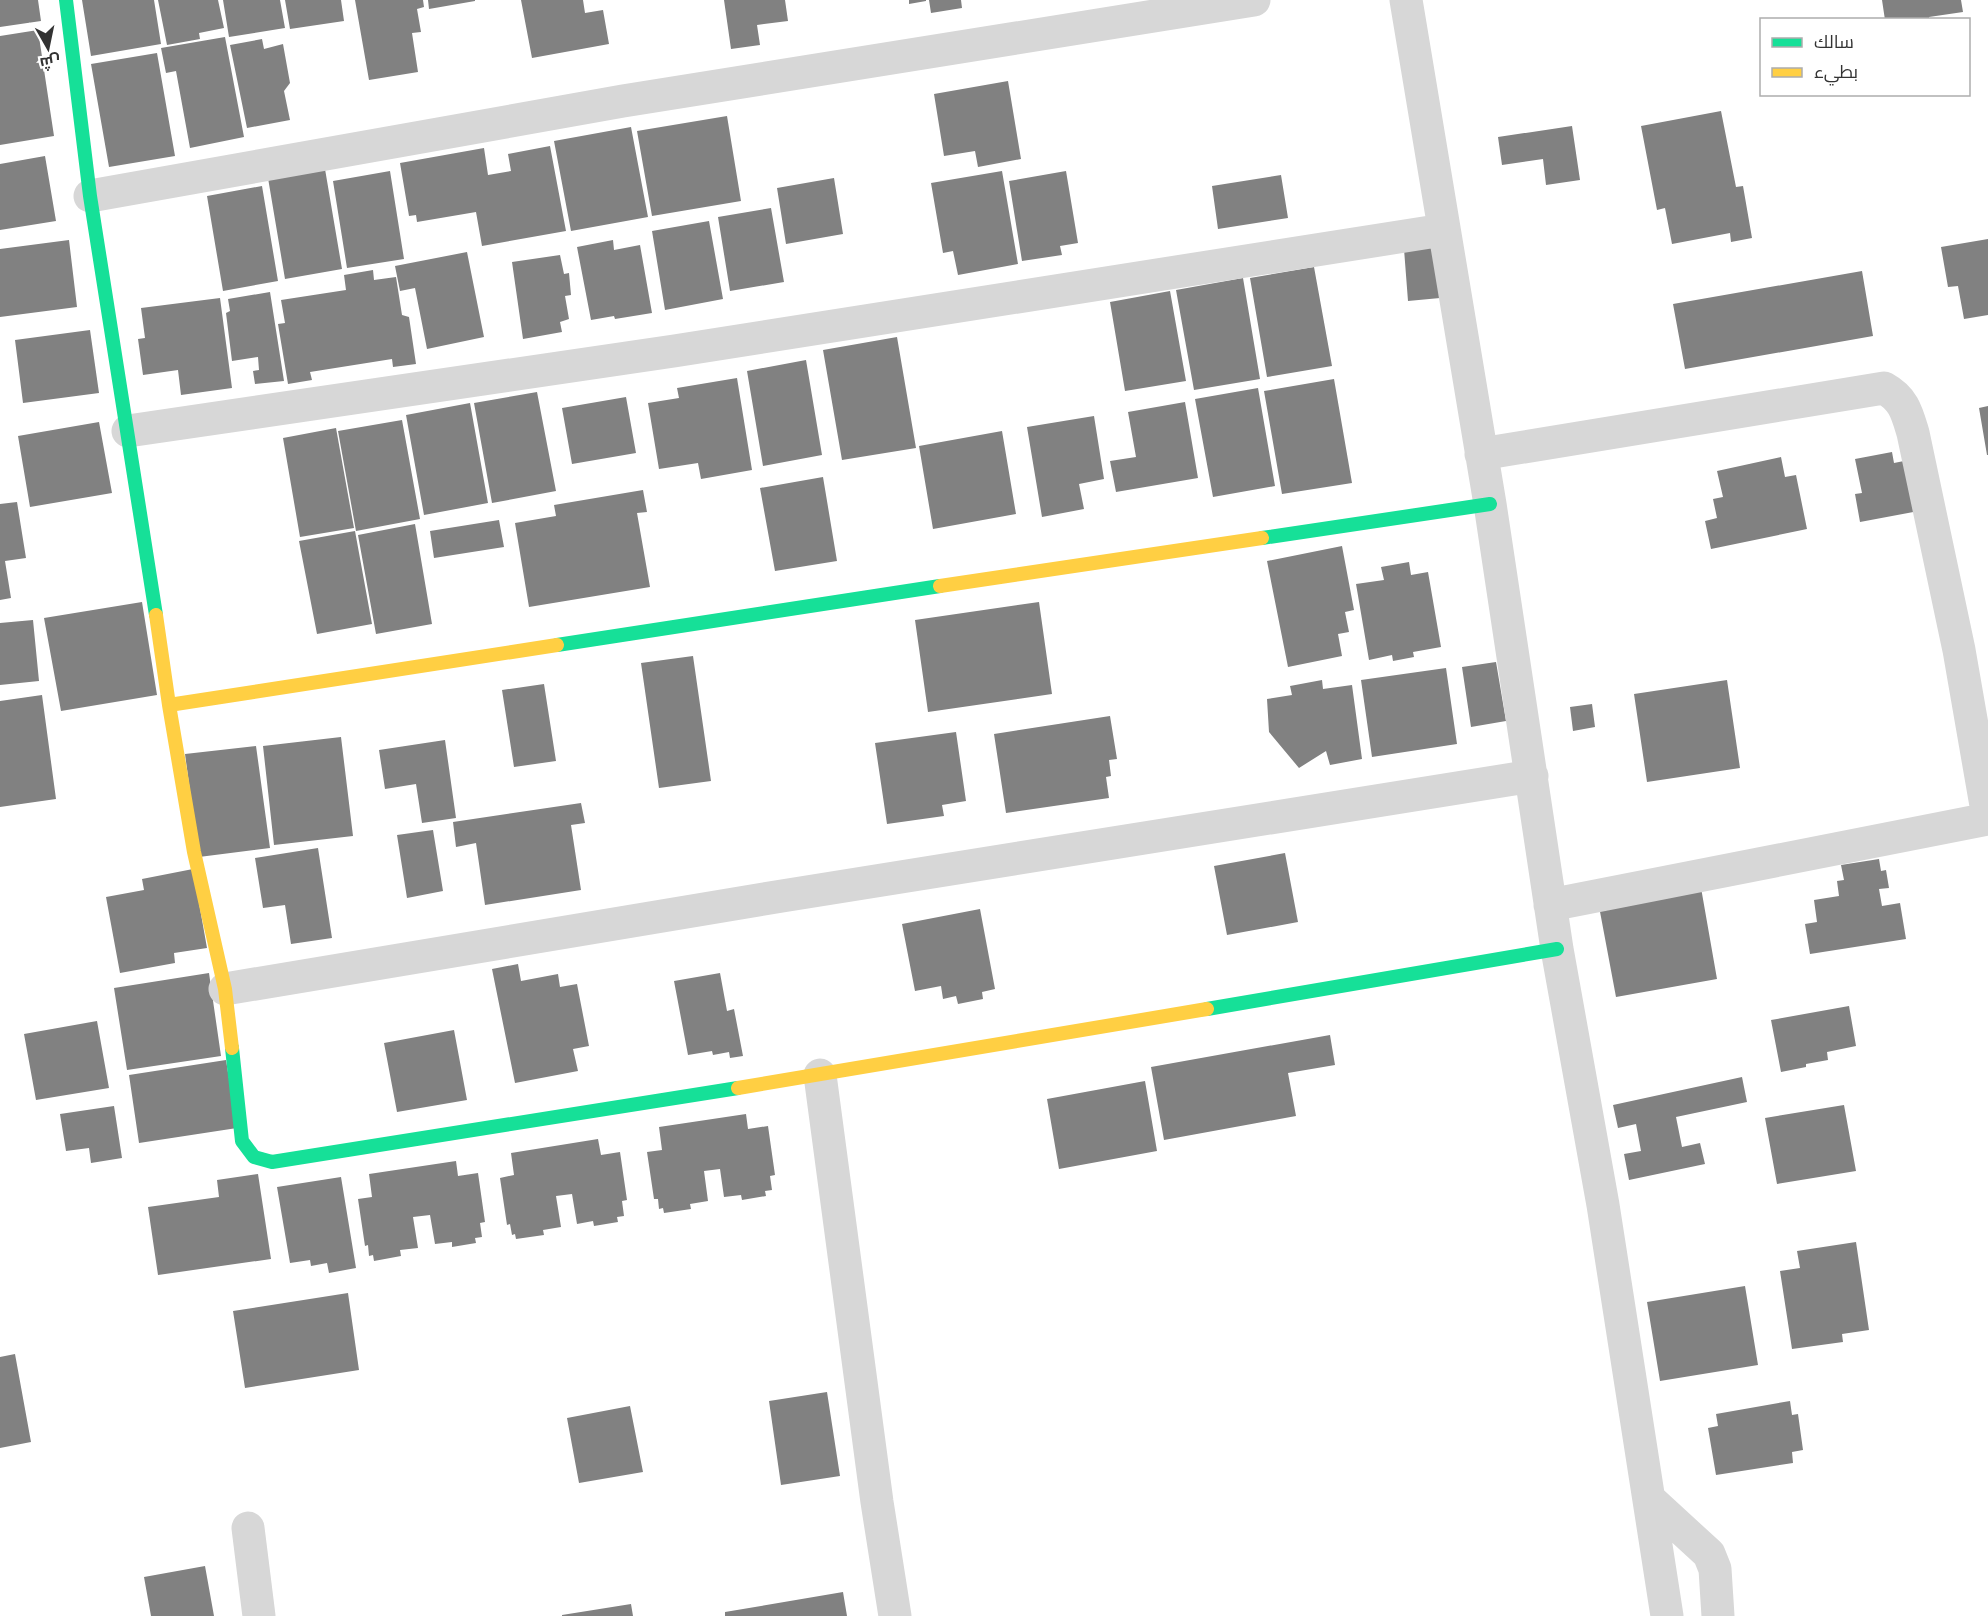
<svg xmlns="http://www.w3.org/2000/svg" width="1988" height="1616" font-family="Figtree,Cairo,sans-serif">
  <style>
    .building { fill: #818181 }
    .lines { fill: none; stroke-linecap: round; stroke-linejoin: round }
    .street { stroke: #d7d7d7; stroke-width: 33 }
    .fast { stroke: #16e098; stroke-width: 14 }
    .slow { stroke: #ffcf43; stroke-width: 14 }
  </style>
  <rect width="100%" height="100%" fill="#fff"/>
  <!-- building -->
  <path class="building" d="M0,0H38L41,21L0,27Z
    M82,0H154L161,44L91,56Z
    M158,0H218L224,28L199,33L200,39L167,45Z
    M223,0H280L285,28L229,37Z
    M285,0H341L344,21L290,29Z
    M355,0H423L424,7L417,9L421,32L412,33L418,72L369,80Z
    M428,0H475V1L429,9Z
    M521,0H583L585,13L603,10L609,44L532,58Z
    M724,0H785L788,21L757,25L760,45L731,49Z
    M909,0H926V1L909,4Z
    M929,0H961L962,8L931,13Z
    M1882,0H1961L1963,12L1929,17V20H1885Z
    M38,30L54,136L0,145V36Z
    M225,37L244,137L190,148L176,71L166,73L161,48Z
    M262,39L264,49L283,44L290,83L284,91L290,120L247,128L230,45Z
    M157,53L175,156L109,167L91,64Z
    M1008,81L1021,159L978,167L975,151L944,156L934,94Z
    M1721,111L1736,187L1743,186L1752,238L1731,242L1730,233L1672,244L1665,208L1657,210L1641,126Z
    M727,116L741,201L652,216L637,131Z
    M1572,126L1580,180L1546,185L1543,159L1502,165L1498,137Z
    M631,127L648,217L571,231L554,141Z
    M550,146L566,231L482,246L476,212L417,222L416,215L409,216L400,163L484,148L488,175L511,171L508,154Z
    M45,156L56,221L0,230V164Z
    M325,169L342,269L285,279L268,178Z
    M390,171L404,259L347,268L333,181Z
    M1002,171L1018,264L958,275L953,251L943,253L931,183Z
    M1066,171L1078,243L1060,246L1062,255L1022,261L1009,181Z
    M1281,175L1288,218L1218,229L1212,186Z
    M834,178L843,234L786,244L777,188Z
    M262,186L278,281L223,291L207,196Z
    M771,208L784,282L730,291L718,217Z
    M709,221L723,299L665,310L652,231Z
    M1988,239V315L1964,319L1958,286L1948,287L1941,247Z
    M69,240L77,307L0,317V249Z
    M613,240L614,250L640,245L652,313L615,319L614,316L591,320L577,247Z
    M1435,246L1440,298L1408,301L1404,249Z
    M467,252L484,337L427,349L415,288L400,291L395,266Z
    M560,255L564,274L569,273L571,295L565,296L569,319L560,322L562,332L523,339L512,262Z
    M1314,267L1332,366L1267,377L1250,278Z
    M373,270L374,280L396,277L402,315L409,317L416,364L393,367L392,359L310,372L312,380L288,384L278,324L285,323L281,300L346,290L344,275Z
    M1862,271L1873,336L1685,369L1673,304Z
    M1243,278L1260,379L1194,390L1176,290Z
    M1170,291L1186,381L1125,391L1110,302Z
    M270,292L284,381L255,384L253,371L259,370L258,357L232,361L226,313L230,311L228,299Z
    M220,298L232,388L181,395L178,370L143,375L138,339L145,338L141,308Z
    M90,330L99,393L23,403L15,340Z
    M897,337L916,448L842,460L823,350Z
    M806,360L822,455L763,466L747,371Z
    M737,378L752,470L701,479L698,463L659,469L648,403L679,398L677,388Z
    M1334,379L1352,483L1282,494L1264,391Z
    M1258,388L1275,486L1213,497L1195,399Z
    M537,392L556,491L492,503L474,403Z
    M626,397L636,453L572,464L562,408Z
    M1185,402L1198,478L1116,492L1110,461L1136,457L1128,412Z
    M470,403L488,503L424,515L406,415Z
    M1988,406V455H1987L1979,408Z
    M1094,416L1104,479L1079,484L1084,509L1042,517L1027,427Z
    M402,420L420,519L356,531L338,431Z
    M99,422L112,493L30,507L18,436Z
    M336,428L354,528L300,537L283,438Z
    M1002,431L1016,514L933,529L919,446Z
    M1892,452L1894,463L1914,459L1924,510L1860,522L1855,494L1862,493L1855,459Z
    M1781,457L1785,477L1796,475L1807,529L1711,549L1705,521L1717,518L1713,499L1723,497L1717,471Z
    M823,477L837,561L775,571L760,488Z
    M643,490L647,512L637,513L650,587L529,607L515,523L556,516L554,505Z
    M17,502L26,558L5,561L11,598L0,600V504Z
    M499,520L504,547L434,558L430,531Z
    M415,524L432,624L376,634L358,535Z
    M355,531L372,624L317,634L299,541Z
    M1342,546L1354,610L1345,612L1349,632L1338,634L1342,656L1288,667L1267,561Z
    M1409,562L1411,575L1428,572L1441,647L1413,652L1414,657L1393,661L1392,655L1369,660L1356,584L1384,580L1381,567Z
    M142,602L157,695L61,711L44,618Z
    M1039,602L1052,694L928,712L915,620Z
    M33,620L39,681L0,685V623Z
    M693,656L711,781L659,788L641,663Z
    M1496,662L1506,721L1471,727L1462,667Z
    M1446,668L1457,744L1372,757L1361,680Z
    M1322,680L1323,689L1352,685L1362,759L1330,765L1326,751L1299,768L1269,732L1267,699L1292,695L1290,686Z
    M1727,680L1740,768L1647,782L1634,694Z
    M544,684L556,761L514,767L502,690Z
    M42,695L56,799L0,807V701Z
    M1592,704L1595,727L1573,731L1570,707Z
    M1110,716L1117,759L1109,760L1111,776L1106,777L1109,798L1006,813L994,734Z
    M956,732L966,801L942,805L944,816L887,824L875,743Z
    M341,737L353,836L274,845L263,746Z
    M445,740L456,818L422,823L416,784L385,789L379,750Z
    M256,746L270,848L199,857L185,754Z
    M581,803L585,823L571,825L581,890L485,905L476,843L456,847L453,822Z
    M433,830L443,891L407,898L397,835Z
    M318,848L332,938L291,944L285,905L263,908L255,858Z
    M1285,853L1298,922L1227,935L1214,866Z
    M1879,859L1881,871L1886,870L1889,888L1879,889L1882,906L1900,903L1906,939L1810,954L1805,924L1817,922L1814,900L1839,896L1837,881L1844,880L1841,865Z
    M193,869L207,948L174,953L175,963L120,973L106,897L144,890L142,879Z
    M1700,882L1717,979L1616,997L1598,901Z
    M980,909L995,989L982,992L983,999L958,1004L956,996L943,999L941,986L915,991L902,924Z
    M518,964L521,981L558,974L560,987L577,984L589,1046L573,1049L578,1071L515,1083L492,969Z
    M209,973L221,1056L127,1070L114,988Z
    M720,973L727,1011L734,1009L743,1056L730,1058L729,1052L713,1055L712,1051L688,1055L674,981Z
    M1849,1006L1856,1046L1827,1052L1828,1060L1806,1064V1067L1781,1072L1771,1020Z
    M97,1021L109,1088L36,1100L24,1034Z
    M454,1030L467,1100L397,1112L384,1043Z
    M1330,1035L1335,1065L1288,1073L1296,1116L1164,1140L1151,1067Z
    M226,1060L237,1128L139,1143L129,1075Z
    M1742,1077L1747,1102L1676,1117L1682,1147L1700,1143L1705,1164L1629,1180L1624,1154L1641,1151L1636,1124L1618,1128L1613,1105Z
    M1145,1081L1157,1151L1059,1169L1047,1099Z
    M1844,1105L1856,1171L1777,1184L1765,1118Z
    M114,1106L122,1158L91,1163L89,1148L66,1151L60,1114Z
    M746,1114L748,1129L768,1126L775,1175L770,1176L772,1190L765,1191L766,1196L742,1200L741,1195L724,1197L720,1169L704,1171L708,1201L690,1204L691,1209L664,1213L663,1208L659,1209L658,1199H654L647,1152L662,1150L659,1127Z
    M598,1139L601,1155L620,1152L627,1200L622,1201L624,1216L617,1217L618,1222L594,1226L593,1221L577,1224L572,1194L556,1196L561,1227L543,1230L544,1235L516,1239L515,1234L512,1235L510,1224L507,1225L500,1178L514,1175L511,1153Z
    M456,1161L458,1176L478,1173L485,1222L480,1223L482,1237L475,1238L476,1243L452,1247V1242L435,1244L430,1215L413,1217L418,1248L400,1250L401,1256L374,1261L373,1255L369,1256L368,1245L365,1246L358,1199L372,1197L369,1174Z
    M258,1174L271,1259L158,1275L148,1207L219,1197L217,1180Z
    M341,1177L356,1268L329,1273L327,1263L311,1266L310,1260L290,1263L277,1187Z
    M1856,1242L1869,1330L1842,1334L1843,1342L1792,1349L1780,1271L1800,1268L1797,1251Z
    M1745,1286L1758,1365L1660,1381L1647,1302Z
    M348,1293L359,1370L245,1388L233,1311Z
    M15,1354L31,1442L0,1448V1357Z
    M827,1392L840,1476L781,1485L769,1401Z
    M1790,1401L1792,1415L1798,1414L1803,1450L1792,1452L1793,1463L1716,1475L1708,1428L1718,1426L1716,1414Z
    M630,1406L643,1472L579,1483L567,1418Z
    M205,1566L214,1616H151L144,1577Z
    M843,1592L847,1616H725V1612Z
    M631,1604L633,1616H562V1615Z"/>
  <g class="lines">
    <!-- street -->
    <path class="street" d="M1406,0L1490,504L1557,949L1603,1205L1667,1616
      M90,196L623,101L1254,0
      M128,431L674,351L1443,230
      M1481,454L1884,388C1904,399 1907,413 1913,433L1959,650L1988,817
      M1550,905L1988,819
      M225,989L782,896L1532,776
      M820,1075L877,1502L895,1616
      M1649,1499L1709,1554L1715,1569L1718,1616
      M248,1528L259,1616"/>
    <!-- fast -->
    <path class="fast" d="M66,0L90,196L156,615
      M1262,538L1490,504
      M557,645L940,586
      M1207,1009L1557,949
      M232,1048L242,1141L254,1157L272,1162L738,1088"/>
    <!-- slow -->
    <path class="slow" d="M940,586L1262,538
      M156,615L169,705L557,645
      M169,705L194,852L225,989L232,1048
      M738,1088L1207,1009"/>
  </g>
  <!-- legend -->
  <rect x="1760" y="18" width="210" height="78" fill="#ffffff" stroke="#adadad" stroke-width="1.5"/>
  <rect x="1772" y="38" width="30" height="9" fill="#16e098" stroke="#adadad" stroke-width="1.5"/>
  <text x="1814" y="48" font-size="18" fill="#333333">سالك</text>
  <rect x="1772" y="68" width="30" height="9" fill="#ffcf43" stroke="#adadad" stroke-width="1.5"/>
  <text x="1814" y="78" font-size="18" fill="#333333">بطيء</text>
  <!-- north arrow -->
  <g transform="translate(48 48) rotate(171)" stroke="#ffffff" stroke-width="4.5" paint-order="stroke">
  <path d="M0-4.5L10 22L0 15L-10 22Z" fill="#333333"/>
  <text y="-9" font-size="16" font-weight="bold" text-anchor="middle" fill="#333333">ش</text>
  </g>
</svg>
